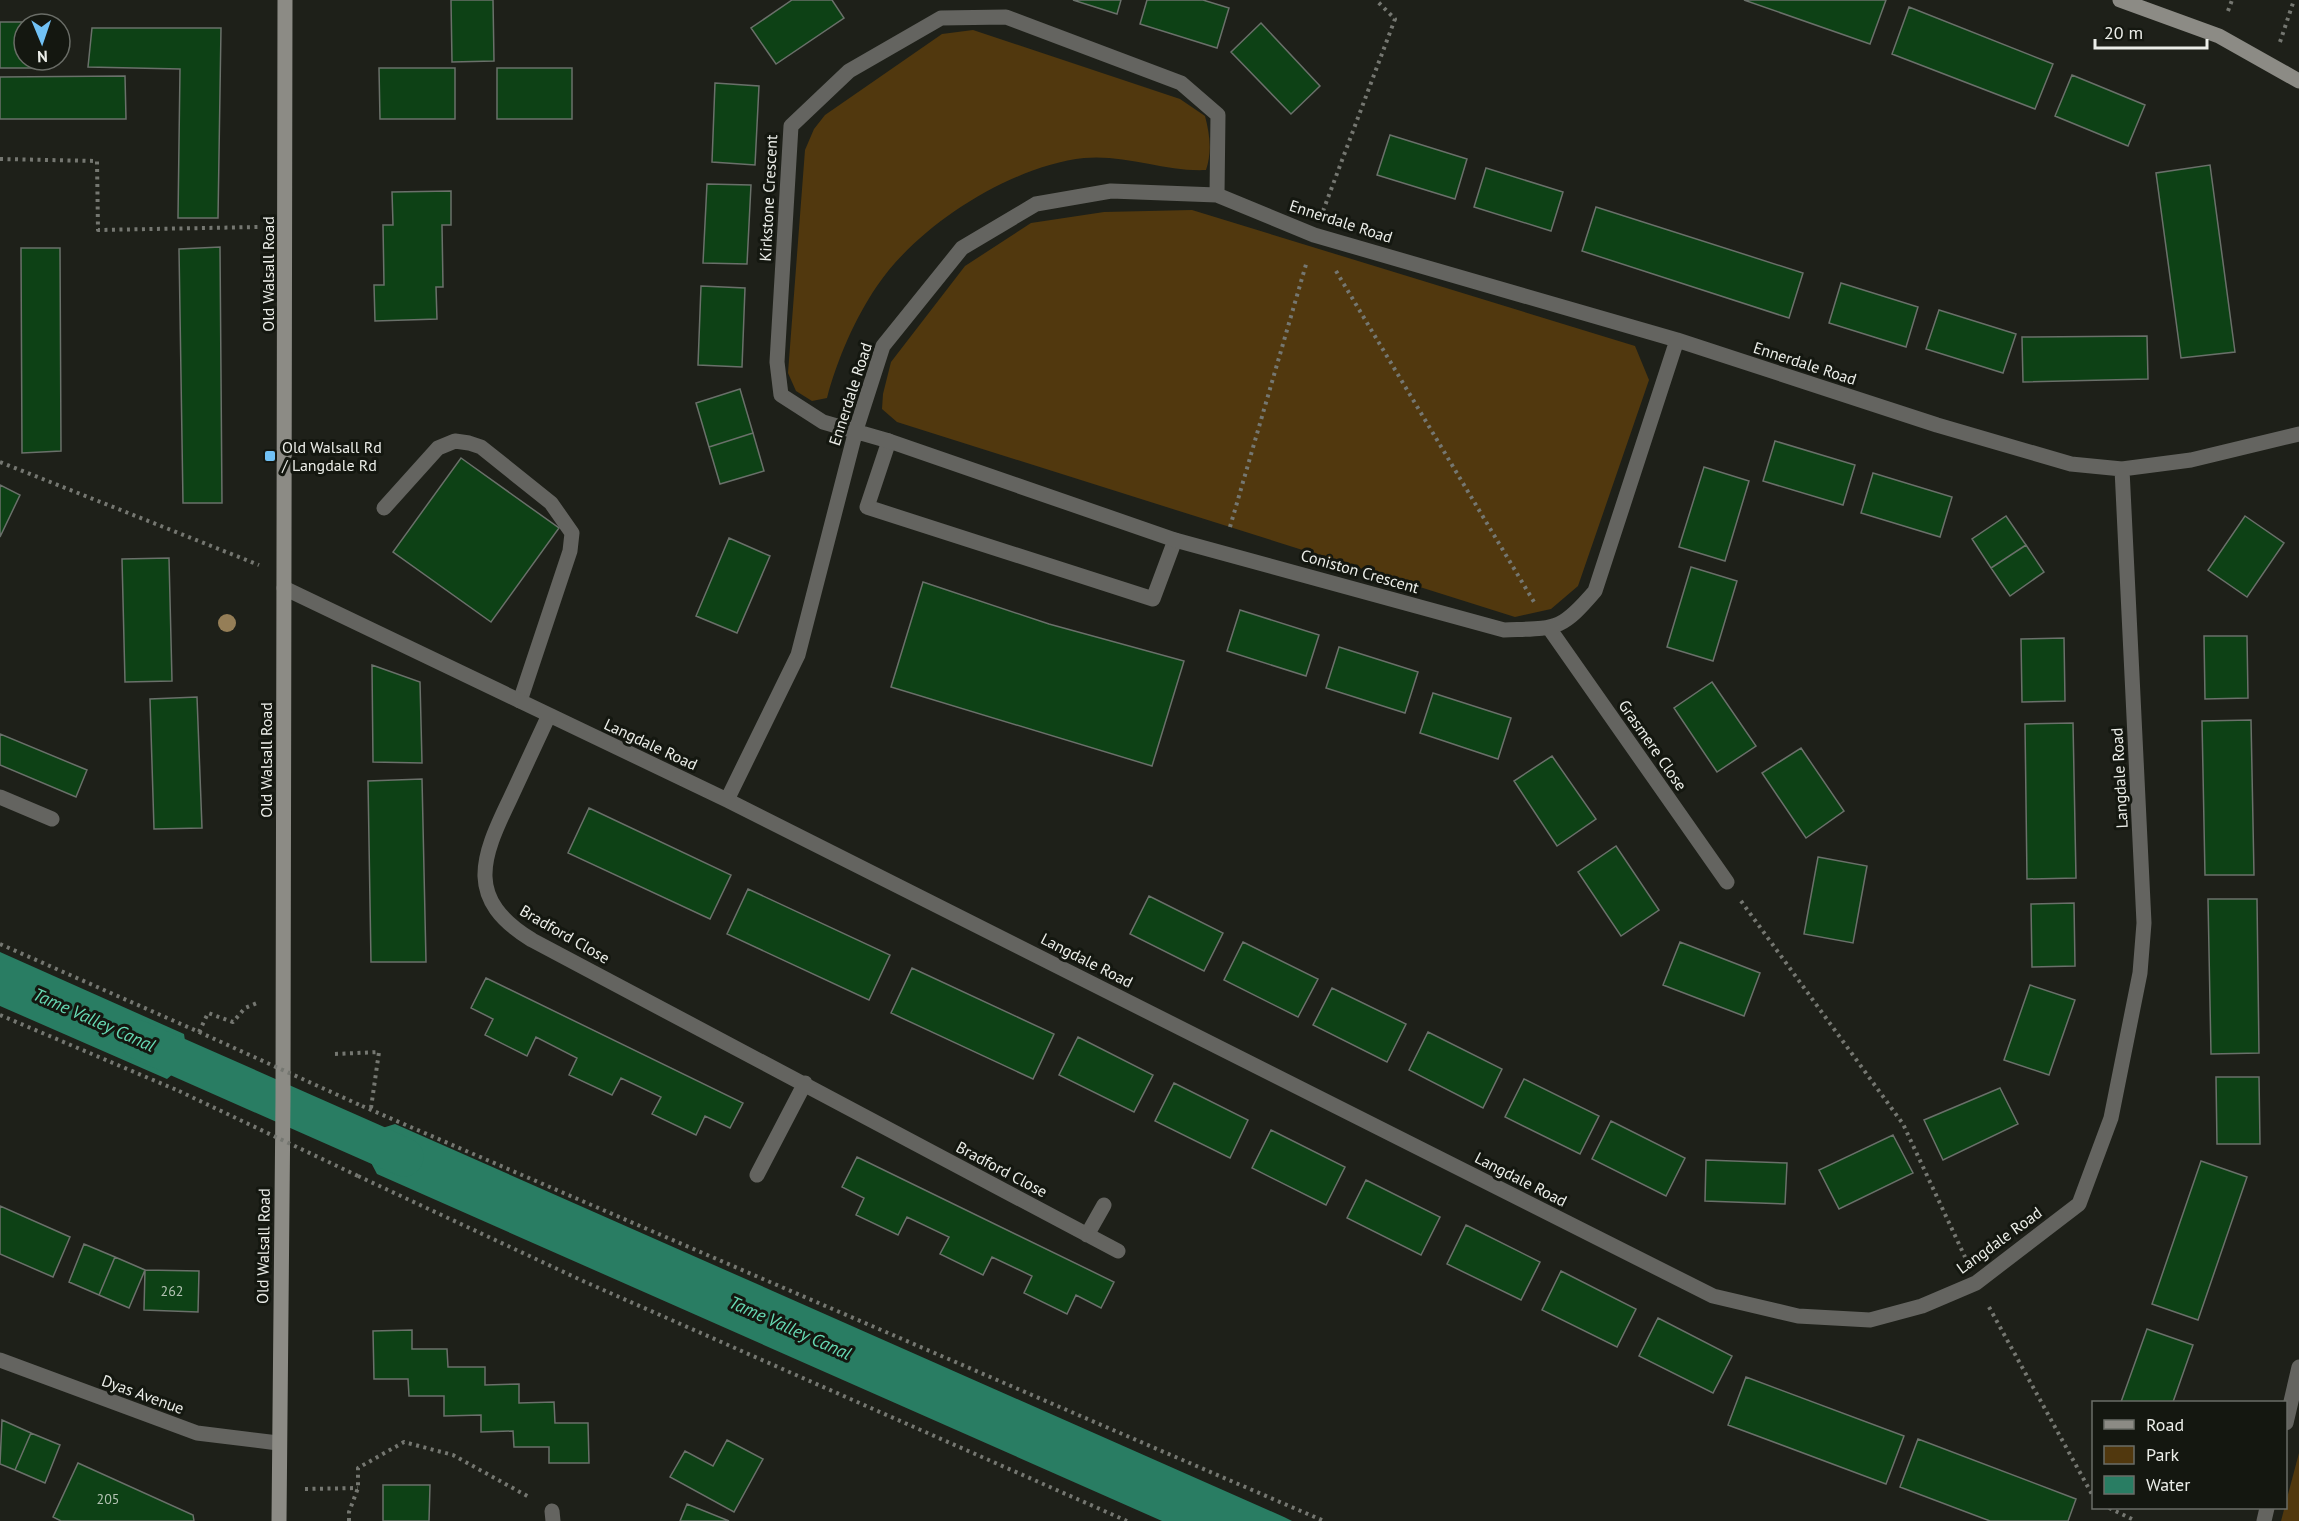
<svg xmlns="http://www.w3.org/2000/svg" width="2299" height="1521" font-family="'PT Sans',sans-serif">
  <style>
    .green { fill: #51380e }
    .water { fill: #297d63 }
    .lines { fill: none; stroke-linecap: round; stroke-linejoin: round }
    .canal { stroke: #297d63; stroke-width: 39 }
    .building { fill: #0d4115; stroke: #6a706a; stroke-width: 1.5 }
    .path { stroke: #757771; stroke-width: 4; stroke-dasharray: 3 4.5; stroke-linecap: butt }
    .lane { stroke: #646460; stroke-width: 15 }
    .street { stroke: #646460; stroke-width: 15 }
    .secondary { stroke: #8c8b85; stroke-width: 15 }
    .path-bridge { stroke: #757771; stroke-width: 4; stroke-dasharray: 3 4.5; stroke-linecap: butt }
    .tree { fill: #957e57 }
    .poi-dot { fill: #71c1f5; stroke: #141710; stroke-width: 2 }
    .labels { text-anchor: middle; stroke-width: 6; stroke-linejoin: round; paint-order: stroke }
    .number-label { font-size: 14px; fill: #b4c3b4 }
    .street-label { font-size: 16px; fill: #eceee9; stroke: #141710 }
    .poi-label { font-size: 16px; fill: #eceee9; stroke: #141710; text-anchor: start }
    .water-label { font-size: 18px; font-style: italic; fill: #67dab4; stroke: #141710 }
  </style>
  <rect width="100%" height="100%" fill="#1e2019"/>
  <!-- green -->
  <path class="green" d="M973,30L1180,99L1205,116C1210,135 1212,152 1206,170C1166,172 1125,154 1084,158C1011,166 918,225 877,286C855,318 837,360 827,398L812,401L796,391L788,373L805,150L814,129L825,115L942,34Z
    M1192,210L1635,346L1649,380L1578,586L1551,609L1515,617L897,422L882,409L883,394L891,362L965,266L1031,223L1104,212Z
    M2299,1453V1521H2281Z"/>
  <!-- water -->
  <path class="water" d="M0,952L184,1034L188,1061L167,1079L0,1006Z
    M395,1124L1284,1517L1292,1521H1162L377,1174L357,1136Z"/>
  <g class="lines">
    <!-- canal -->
    <path class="canal" d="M139,1040L404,1157"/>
  </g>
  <!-- building -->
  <path class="building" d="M451,0H493L494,61L452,62Z
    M792,0H832L844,18L776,64L751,28Z
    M1073,0H1121L1117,14Z
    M1147,0H1203L1229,8L1217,48L1140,24Z
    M1744,0H1886L1870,44Z
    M1909,7L2053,64L2035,109L1892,54Z
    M0,22H36V24H24V60H37V68H0Z
    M1261,23L1320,86L1291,114L1231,52Z
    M92,28H221L218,218H178L180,69L88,67Z
    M379,68H455V119H380Z
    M497,68H572V119H497Z
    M2072,75L2145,105L2128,146L2055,116Z
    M125,76L126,119H0V77Z
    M715,83L759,86L755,165L712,162Z
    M1390,135L1467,159L1455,199L1377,175Z
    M2210,165L2235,352L2181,358L2156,173Z
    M1486,168L1563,192L1551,231L1474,207Z
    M707,184L751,185L747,264L703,263Z
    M451,191V225H442L443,287H436L437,319L375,321L374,285H384L383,225H393L392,192Z
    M1596,207L1803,273L1789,318L1582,251Z
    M220,247L222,503H183L179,249Z
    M21,248H60L61,451L22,453Z
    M1841,283L1918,307L1906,347L1829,323Z
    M701,286L745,288L742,367L698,365Z
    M1939,310L2016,334L2003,373L1926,349Z
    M2147,336L2148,379L2023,382L2022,337Z
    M740,389L753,433L709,447L696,403Z
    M753,433L764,471L720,484L709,447Z
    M1775,441L1855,465L1843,505L1763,481Z
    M461,458L559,528L491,622L393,552Z
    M1704,467L1749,481L1725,561L1679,547Z
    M1873,473L1952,497L1940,537L1861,513Z
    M0,485L20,495L0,537Z
    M2006,516L2026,545L1991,568L1972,539Z
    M2245,516L2284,543L2247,597L2208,570Z
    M729,538L770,556L737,633L696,616Z
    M2026,545L2044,572L2010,596L1991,568Z
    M169,558L172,681L125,682L122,559Z
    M1691,567L1737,581L1713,661L1667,647Z
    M923,582L1049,624L1184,661L1152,766L891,687Z
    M1240,610L1319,635L1306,676L1227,651Z
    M2204,636H2247L2248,698L2205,699Z
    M2064,638L2065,701L2022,702L2021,639Z
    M1339,647L1418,672L1405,713L1326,688Z
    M372,665L420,682L422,763L373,762Z
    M1712,682L1756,746L1717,772L1674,708Z
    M1433,693L1511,718L1498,759L1420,733Z
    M197,697L202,828L154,829L150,699Z
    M2251,720L2254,875H2205L2202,721Z
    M2073,723L2076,878L2027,879L2025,724Z
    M0,734L87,770L76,797L0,765Z
    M1801,748L1844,811L1806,838L1762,773Z
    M1552,756L1596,819L1557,846L1514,781Z
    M422,779L426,962H371L368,781Z
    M589,808L731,875L710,919L568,853Z
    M1616,846L1659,910L1621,936L1578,872Z
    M1818,857L1867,866L1853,943L1804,934Z
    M748,889L890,955L869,1000L727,934Z
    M1149,896L1223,933L1204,971L1130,934Z
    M2208,899H2257L2259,1053L2211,1054Z
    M2074,903L2075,966L2032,967L2031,904Z
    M1243,942L1318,979L1298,1017L1224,980Z
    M1680,942L1760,973L1744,1016L1663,985Z
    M912,968L1054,1034L1033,1079L891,1013Z
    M486,978L743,1103L730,1128L705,1116L696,1135L652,1114L661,1097L621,1078L612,1095L569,1075L577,1058L536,1037L527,1056L485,1035L493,1019L471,1008Z
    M2030,985L2075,1000L2049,1075L2004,1060Z
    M1332,988L1406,1024L1387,1062L1313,1025Z
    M1428,1032L1502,1069L1483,1108L1409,1070Z
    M1078,1037L1153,1075L1134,1112L1059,1075Z
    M2216,1077H2259L2260,1144H2217Z
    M1524,1079L1599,1116L1580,1154L1505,1117Z
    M1174,1083L1248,1120L1230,1158L1155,1121Z
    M2000,1088L2018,1124L1943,1160L1924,1120Z
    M1611,1121L1685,1158L1666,1196L1592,1159Z
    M1271,1130L1345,1167L1326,1205L1252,1168Z
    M1893,1135L1913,1173L1839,1209L1819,1170Z
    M857,1157L1114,1282L1101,1308L1076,1295L1067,1314L1024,1293L1032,1276L992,1257L983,1275L940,1254L949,1237L907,1217L898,1235L856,1215L864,1198L842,1187Z
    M1706,1160L1787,1163L1785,1204L1705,1201Z
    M2201,1161L2247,1177L2198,1320L2152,1304Z
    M1366,1180L1440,1217L1421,1255L1347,1218Z
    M0,1206L70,1237L53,1277L0,1254Z
    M1466,1225L1540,1262L1521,1300L1447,1264Z
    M84,1244L115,1257L99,1295L69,1282Z
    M115,1257L145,1270L129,1308L99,1295Z
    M145,1270L199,1271L198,1312L144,1310Z
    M1561,1271L1636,1309L1617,1347L1542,1310Z
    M1658,1318L1732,1356L1713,1393L1639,1356Z
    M2147,1329L2193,1345L2173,1402H2121Z
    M412,1330V1349H447L448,1367H485V1385L519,1384V1403L554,1402L555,1423H588L589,1463H549V1447H514L513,1431L481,1432V1415L444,1416V1396H409L408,1379H374L373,1331Z
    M1746,1377L1904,1436L1886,1484L1728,1425Z
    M2,1420L31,1433L15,1470L0,1464Z
    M31,1433L60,1445L45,1483L15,1470Z
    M1918,1439L2076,1499L2068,1521H1990L1900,1487Z
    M727,1440L763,1459L734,1512L670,1477L685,1451L713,1466Z
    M78,1463L193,1515L194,1521H61L53,1517Z
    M383,1485H430L429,1521H383Z
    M687,1504L729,1521H680Z"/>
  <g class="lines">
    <!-- path -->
    <path class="path" d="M2228,11L2232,0
      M2280,42L2294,0
      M0,159L97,161L98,230L259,227
      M1323,211L1395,19L1376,0
      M1336,271L1534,602
      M0,462L259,565
      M1230,527L1307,261
      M1741,901L1903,1124L1965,1257
      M0,944L199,1032L208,1013L233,1022L245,1008L257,1003
      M0,1015L179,1091
      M335,1054L379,1052L371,1108
      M362,1106L1324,1521
      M358,1176L583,1281L1127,1521
      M1989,1307L2094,1498
      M305,1489L358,1488
      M2109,1508L2136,1521
      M349,1521V1512L358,1488V1468L404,1442L453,1455L529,1497"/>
    <!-- lane -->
    <path class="lane" d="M889,441L867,507L1153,599L1175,540
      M384,508L438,448L455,441L469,443L481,447L551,503L572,533L570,551L520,701"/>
    <!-- street -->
    <path class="street" d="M1217,195L1218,115L1181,83L1006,17L941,18L849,71L791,126L777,362L781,395L823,422L889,441L1175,540L1504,630C1556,628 1560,632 1595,591L1677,340
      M284,588L727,800L1713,1296L1798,1316L1870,1320L1922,1306L1976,1283L2079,1204L2111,1118L2140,973L2144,923L2122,469
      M1549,628L1727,882
      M549,715C536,743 523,771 510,799C481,859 465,899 532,940L1118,1251
      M0,797L52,819
      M727,800L798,655L856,430L883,346L962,248L1036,204L1111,191L1217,195L1314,235L1677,340L1937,425L2071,464L2122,469L2191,460L2299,434
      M757,1175L805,1083
      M1087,1235L1104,1205
      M0,1360L197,1433L278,1443
      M2286,1423L2299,1367
      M552,1511L553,1521
      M2264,1521L2267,1508"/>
    <!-- secondary -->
    <path class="secondary" d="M2120,0L2219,36L2299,81
      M279,1521L283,1098L285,0"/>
    <!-- path-bridge -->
    <path class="path-bridge" d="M199,1032L362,1106
      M179,1091L358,1176"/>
  </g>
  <!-- trees -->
  <circle class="tree" cx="227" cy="623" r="9"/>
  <!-- markers -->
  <rect class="poi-dot" x="264" y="450" width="12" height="12" rx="3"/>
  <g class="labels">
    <!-- number labels -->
    <g class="number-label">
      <text x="172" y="1296">262</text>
      <text x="108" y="1504">205</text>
    </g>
    <!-- street labels -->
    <g class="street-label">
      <text transform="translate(768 198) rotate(-87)" y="6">Kirkstone Crescent</text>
      <text transform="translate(1341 221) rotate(18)" y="6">Ennerdale Road</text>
      <text transform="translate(268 274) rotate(-90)" y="6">Old Walsall Road</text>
      <text transform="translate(1805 363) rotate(18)" y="6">Ennerdale Road</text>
      <text transform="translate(850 394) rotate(-72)" y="6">Ennerdale Road</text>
      <text transform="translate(1360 571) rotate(16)" y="6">Coniston Crescent</text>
      <text transform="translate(651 744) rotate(25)" y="6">Langdale Road</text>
      <text transform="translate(1653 745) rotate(55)" y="6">Grasmere Close</text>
      <text transform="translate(266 760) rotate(-90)" y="6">Old Walsall Road</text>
      <text transform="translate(2119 778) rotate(-93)" y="6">Langdale Road</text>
      <text transform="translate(565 934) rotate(30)" y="6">Bradford Close</text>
      <text transform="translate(1087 960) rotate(27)" y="6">Langdale Road</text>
      <text transform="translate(1002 1169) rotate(28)" y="6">Bradford Close</text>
      <text transform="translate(1521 1179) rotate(27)" y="6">Langdale Road</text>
      <text transform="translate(1999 1240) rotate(-36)" y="6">Langdale Road</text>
      <text transform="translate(263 1246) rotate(-89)" y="6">Old Walsall Road</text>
      <text transform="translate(143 1394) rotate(20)" y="6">Dyas Avenue</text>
    </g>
    <!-- poi labels -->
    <g class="poi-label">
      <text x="282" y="453">Old Walsall Rd<tspan x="282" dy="18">/ Langdale Rd</tspan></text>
    </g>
    <!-- water labels -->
    <g class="water-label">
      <text transform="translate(94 1020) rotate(24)" y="6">Tame Valley Canal</text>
      <text transform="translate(790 1328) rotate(24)" y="6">Tame Valley Canal</text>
    </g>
  </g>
  <!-- legend -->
  <rect x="2092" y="1401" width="195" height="108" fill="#141710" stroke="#6a6d67" stroke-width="1.5"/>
  <rect x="2104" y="1420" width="30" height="9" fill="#8c8b85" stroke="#6a6d67" stroke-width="1.5"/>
  <text x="2146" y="1431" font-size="18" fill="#eceee9">Road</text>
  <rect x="2104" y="1446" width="30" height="18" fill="#51380e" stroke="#6a6d67" stroke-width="1.5"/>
  <text x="2146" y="1461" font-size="18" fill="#eceee9">Park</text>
  <rect x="2104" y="1476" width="30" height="18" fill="#297d63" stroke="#6a6d67" stroke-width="1.5"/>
  <text x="2146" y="1491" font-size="18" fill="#eceee9">Water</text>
  <!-- north arrow -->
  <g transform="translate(42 42) rotate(178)"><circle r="28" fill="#141710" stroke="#6a6d67" stroke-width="1.5"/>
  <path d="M0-4.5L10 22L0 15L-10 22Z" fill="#71c1f5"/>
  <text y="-9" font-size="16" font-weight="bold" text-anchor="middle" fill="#eceee9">N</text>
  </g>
  <!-- scale -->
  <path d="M2095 39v9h112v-9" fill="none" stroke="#eceee9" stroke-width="3"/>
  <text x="2104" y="39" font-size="18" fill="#eceee9" stroke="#141710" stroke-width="4.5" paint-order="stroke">20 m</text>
</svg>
